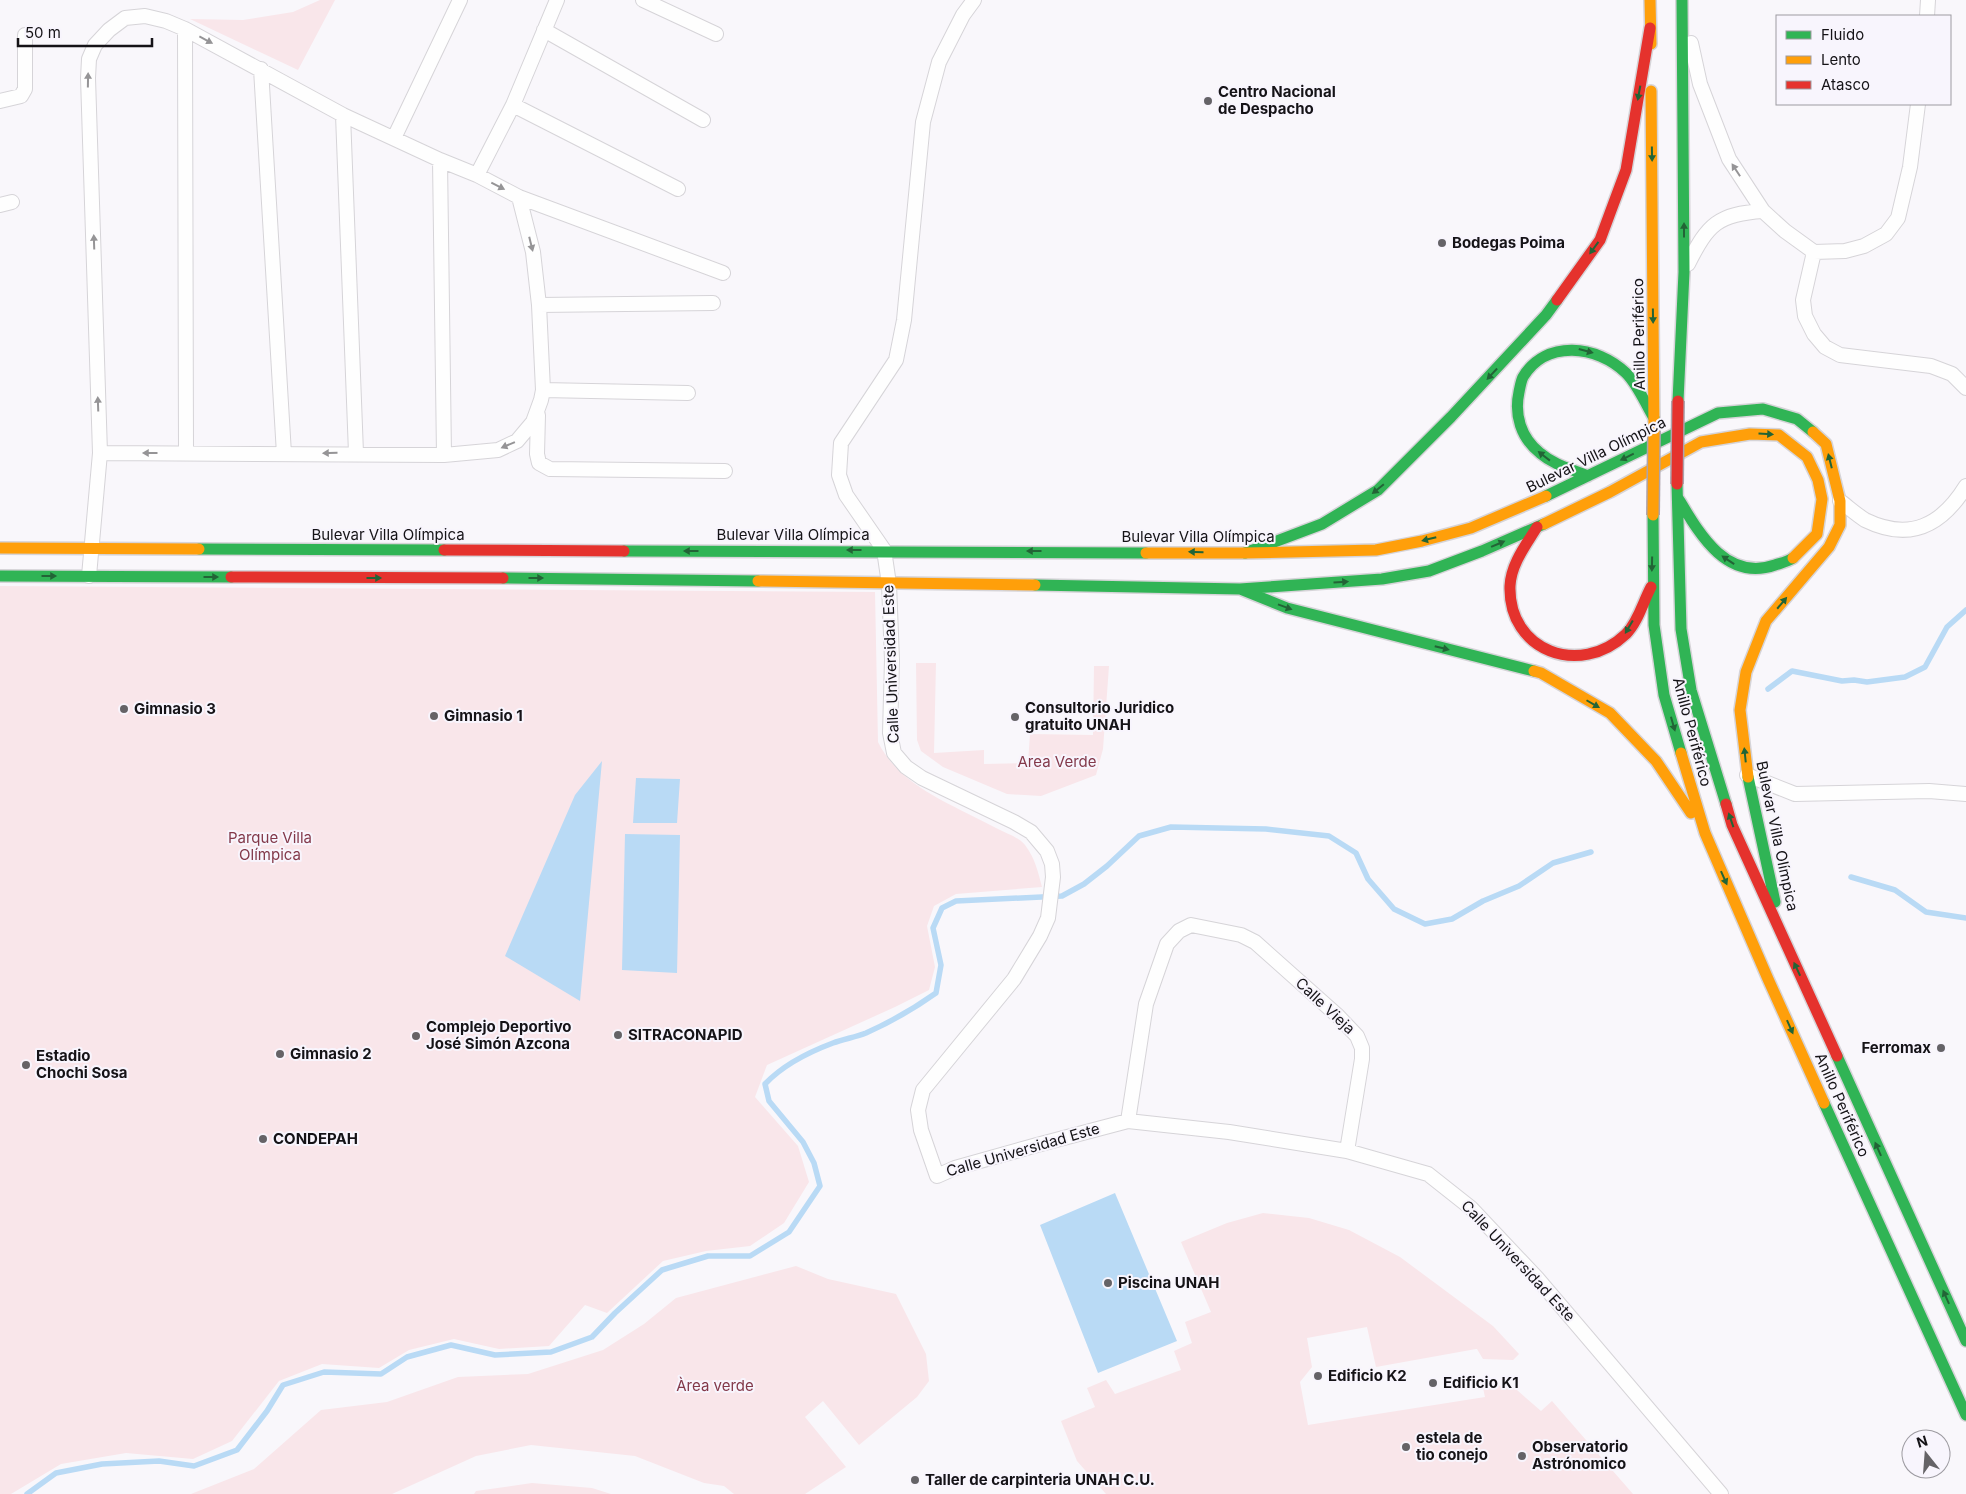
<svg xmlns="http://www.w3.org/2000/svg" width="1966" height="1494" font-family="Inter,sans-serif">
  <style>
    .green { fill: #f9e6ea }
    .water { fill: #b9daf5 }
    .lines { fill: none; stroke-linecap: round; stroke-linejoin: round }
    .stream { stroke: #b9daf5; stroke-width: 5.5 }
    .street-casing { stroke: #d6d4d8; stroke-width: 16 }
    .fast-casing { stroke: #d6d4d8; stroke-width: 14 }
    .slow-casing { stroke: #d6d4d8; stroke-width: 14 }
    .jam-casing { stroke: #d6d4d8; stroke-width: 14 }
    .street { stroke: #fefefe; stroke-width: 14 }
    .fast { stroke: #30b455; stroke-width: 11 }
    .slow { stroke: #ff9f0a; stroke-width: 11 }
    .jam { stroke: #e5322d; stroke-width: 11 }
    .slow-bridge-casing { stroke: #ada3ac; stroke-width: 14; stroke-linecap: butt }
    .jam-bridge-casing { stroke: #ada3ac; stroke-width: 14; stroke-linecap: butt }
    .slow-bridge { stroke: #ff9f0a; stroke-width: 11 }
    .jam-bridge { stroke: #e5322d; stroke-width: 11 }
    .oneway { fill: #959496 }
    .oneway2 { fill: #226436 }
    .poi-dot { fill: #656367; stroke: #f8f5fd; stroke-width: 2 }
    .labels { text-anchor: middle; stroke-width: 4; stroke-linejoin: round; paint-order: stroke }
    .poi-label { font-size: 15px; font-weight: bold; fill: #151317; stroke: #f8f5fd; text-anchor: start }
    .street-label { font-size: 15px; fill: #151317; stroke: #f8f5fd }
    .park-label { font-size: 15px; fill: #83394a; stroke: #f8f5fd }
  </style>
  <rect width="100%" height="100%" fill="#f9f7fb"/>
  <!-- green -->
  <path class="green" d="M320,0H335L298,70L190,19L243,20L293,12Z
    M0,586L875,592L878,742C900,787 954,805 996,828C1005,833 1019,837 1025,845C1035,858 1038,872 1042,887L956,894L934,906L927,926L935,967L929,990L895,1007L767,1065L755,1097L798,1146L809,1182L784,1223L750,1246L706,1251L663,1261L607,1313L585,1305L549,1346L499,1349L454,1339L409,1350L379,1368L322,1364L279,1381L232,1441L193,1459L126,1453L61,1464L11,1494H0Z
    M916,663H936L934,753L984,750V764L1028,763L1030,734L1093,735L1094,666H1109L1103,749L1096,775L1041,796L1007,794L943,767L921,751L917,740Z
    M1263,1213L1309,1218L1349,1230L1400,1257L1493,1326L1519,1354L1513,1360L1483,1359L1477,1349H1476L1376,1367L1367,1327L1307,1338L1312,1367L1300,1382L1308,1425L1485,1397L1483,1388L1505,1385L1517,1390L1541,1411L1552,1401L1633,1494H1106L1077,1461L1061,1421L1095,1407L1087,1388L1106,1380L1115,1394L1181,1370L1174,1351L1192,1343L1185,1322L1211,1312L1181,1242L1227,1223Z
    M796,1266L828,1279L896,1294L926,1354L929,1381L917,1397L859,1445L823,1401L805,1417L846,1467L805,1494H734L724,1486L704,1483L635,1456L531,1445L476,1456L392,1494H191L254,1469L321,1410L387,1402L458,1377L528,1374L603,1350L644,1324L676,1298Z
    M532,1483L592,1488L611,1494H474L476,1491Z"/>
  <!-- water -->
  <path class="water" d="M602,761L580,1001L505,956L575,795Z
    M636,778L680,779L677,823H633Z
    M625,834L680,835L677,973L622,970Z
    M1115,1193L1177,1341L1098,1373L1040,1225Z"/>
  <g class="lines">
    <!-- stream -->
    <path class="stream" d="M1768,689L1792,671L1842,681L1854,680L1867,682L1905,677L1925,667L1947,627L1966,610
      M1851,877L1895,890L1926,912L1966,918
      M27,1494L56,1473L102,1464L159,1461L194,1466L237,1450L267,1411L283,1385L324,1372L381,1374L407,1357L451,1345L495,1355L551,1352L592,1337L615,1313L662,1270L708,1256H750L789,1232L820,1186L814,1163L803,1142L769,1101L765,1084C782,1066 809,1052 833,1043C844,1039 856,1037 866,1033C893,1021 912,1010 936,993L941,965L933,928L942,908L956,901L1062,896L1084,884L1107,866L1139,836L1171,827L1266,829L1329,836L1356,853L1368,879L1394,909L1425,924L1452,919L1483,901L1519,886L1553,863L1591,852"/>
    <defs>
      <path id="street" d="M643,0L716,34
        M974,0L963,15L939,62L923,122L904,320L896,360L841,443L839,475L846,495L884,550L889,584L892,660L890,733L894,753L906,767L922,778L1014,822L1031,832L1047,851L1052,864L1053,877L1048,918L1040,936L1014,979L923,1090L918,1110L921,1130L937,1176L955,1168L1037,1145L1128,1121L1229,1132L1347,1151L1428,1174L1471,1208L1537,1278L1721,1494
        M1927,16L1928,0
        M185,29L186,453
        M544,30L703,120
        M1691,43L1700,84L1729,159L1763,211L1785,231L1814,252L1845,251L1864,246L1886,234L1898,218L1910,167L1918,104
        M261,69L284,454
        M0,101L21,96L25,89V35
        M513,105L678,189
        M343,115L356,453
        M394,138L460,0
        M440,160L444,455
        M477,175L513,105L557,0
        M0,205L12,202
        M1814,252L1803,300L1805,316L1814,334L1825,347L1840,355L1931,366L1952,374L1966,388
        M1688,264C1708,224 1718,214 1763,211
        M539,305L713,303
        M543,390L688,393
        M538,415L537,454L539,463L550,469L725,471
        M100,453L444,455L498,450L517,441L533,422L541,400L543,390L539,305L533,252L519,197
        M1840,501C1848,507 1857,515 1865,520C1910,542 1942,525 1966,486
        M89,576L100,453L88,78L89,59L95,45L109,30L125,18L145,16L166,21L185,29L343,115L440,160L477,175L519,197L723,273
        M1747,775L1795,794L1929,791L1966,794
        M1128,1121L1146,1004L1167,944L1179,931L1191,925L1241,935L1255,942L1338,1016L1357,1036L1362,1048V1059L1347,1151"/>
      <path id="fast" d="M1678,401L1684,272L1682,0
        M1588,476C1571,469 1554,465 1540,453C1521,438 1514,415 1519,392C1520,387 1521,381 1523,377C1546,339 1597,345 1626,373C1638,385 1645,403 1654,418
        M1677,484L1681,629L1691,690L1726,804
        M1546,496L1718,413L1763,409L1797,419L1813,432
        M1678,498C1699,533 1726,582 1775,565C1781,563 1787,562 1793,558
        M1653,515L1654,625L1664,695L1681,753
        M199,549L444,550
        M624,551L1146,553
        M1245,553L1322,524L1378,490L1451,417L1546,315L1557,300
        M0,576L231,577
        M503,578L758,581
        M1035,585L1240,589L1382,579L1429,571L1482,551L1544,524
        M1240,589L1287,608L1534,671
        M1748,777L1775,902
        M1837,1056L1966,1341
        M1824,1103L1966,1415"/>
      <path id="slow" d="M1650,0L1651,44
        M1651,91L1654,429
        M1544,524L1610,492L1701,442L1750,434L1779,435L1807,457L1818,480L1822,499L1817,534L1793,558
        M0,548L199,549
        M1146,553H1245L1376,550L1422,541L1471,528L1546,496
        M758,581L1035,585
        M1534,671L1541,673L1610,713L1656,761L1691,813
        M1681,753L1705,833L1768,979L1824,1103
        M1748,777L1740,710L1746,672L1766,621L1829,547L1840,525V501L1826,444L1813,432"/>
      <path id="jam" d="M1557,300L1600,240L1626,170L1650,28
        M1537,527C1526,545 1511,564 1510,586C1508,651 1580,678 1626,634C1638,622 1643,602 1651,587
        M444,550L624,551
        M231,577L503,578
        M1726,804L1732,825L1837,1056"/>
    </defs>
    <!-- street casing -->
    <use href="#street" class="street-casing"/>
    <!-- fast casing -->
    <use href="#fast" class="fast-casing"/>
    <!-- slow casing -->
    <use href="#slow" class="slow-casing"/>
    <!-- jam casing -->
    <use href="#jam" class="jam-casing"/>
    <!-- street -->
    <use href="#street" class="street"/>
    <!-- fast -->
    <use href="#fast" class="fast"/>
    <!-- slow -->
    <use href="#slow" class="slow"/>
    <!-- jam -->
    <use href="#jam" class="jam"/>
    <defs>
      <path id="slow-bridge" d="M1653,515L1654,429"/>
      <path id="jam-bridge" d="M1677,484L1678,401"/>
    </defs>
    <!-- slow-bridge casing -->
    <use href="#slow-bridge" class="slow-bridge-casing"/>
    <!-- jam-bridge casing -->
    <use href="#jam-bridge" class="jam-bridge-casing"/>
    <!-- slow-bridge -->
    <use href="#slow-bridge" class="slow-bridge"/>
    <!-- jam-bridge -->
    <use href="#jam-bridge" class="jam-bridge"/>
  </g>
  <!-- one-way arrows -->
  <defs><path id="oneway-solid" d="M-6-.8H1V-3.2L6.5 0L1 3.2V.8H-6Z" transform="scale(1.25)"/></defs>
  <g class="oneway">
    <use href="#oneway-solid" transform="translate(206 40) rotate(28)"/>
    <use href="#oneway-solid" transform="translate(88 80) rotate(-89)"/>
    <use href="#oneway-solid" transform="translate(1736 170) rotate(-123)"/>
    <use href="#oneway-solid" transform="translate(498 186) rotate(27)"/>
    <use href="#oneway-solid" transform="translate(94 242) rotate(-92)"/>
    <use href="#oneway-solid" transform="translate(531 244) rotate(76)"/>
    <use href="#oneway-solid" transform="translate(98 404) rotate(-92)"/>
    <use href="#oneway-solid" transform="translate(508 445) rotate(157)"/>
    <use href="#oneway-solid" transform="translate(150 453) rotate(-180)"/>
    <use href="#oneway-solid" transform="translate(330 453) rotate(179)"/>
  </g>
  <g class="oneway2">
    <use href="#oneway-solid" transform="translate(1639 93) rotate(100)"/>
    <use href="#oneway-solid" transform="translate(1652 154) rotate(89)"/>
    <use href="#oneway-solid" transform="translate(1684 230) rotate(-90)"/>
    <use href="#oneway-solid" transform="translate(1594 248) rotate(126)"/>
    <use href="#oneway-solid" transform="translate(1653 316) rotate(89)"/>
    <use href="#oneway-solid" transform="translate(1586 351) rotate(15)"/>
    <use href="#oneway-solid" transform="translate(1492 374) rotate(133)"/>
    <use href="#oneway-solid" transform="translate(1766 434) rotate(3)"/>
    <use href="#oneway-solid" transform="translate(1544 456) rotate(-142)"/>
    <use href="#oneway-solid" transform="translate(1627 457) rotate(154)"/>
    <use href="#oneway-solid" transform="translate(1830 461) rotate(-104)"/>
    <use href="#oneway-solid" transform="translate(1378 489) rotate(141)"/>
    <use href="#oneway-solid" transform="translate(1429 539) rotate(166)"/>
    <use href="#oneway-solid" transform="translate(1498 544) rotate(-23)"/>
    <use href="#oneway-solid" transform="translate(854 550) rotate(180)"/>
    <use href="#oneway-solid" transform="translate(691 551) rotate(180)"/>
    <use href="#oneway-solid" transform="translate(1034 551) rotate(-180)"/>
    <use href="#oneway-solid" transform="translate(1196 552) rotate(-179)"/>
    <use href="#oneway-solid" transform="translate(1728 560) rotate(-146)"/>
    <use href="#oneway-solid" transform="translate(1652 564) rotate(91)"/>
    <use href="#oneway-solid" transform="translate(49 576)"/>
    <use href="#oneway-solid" transform="translate(211 577)"/>
    <use href="#oneway-solid" transform="translate(374 578)"/>
    <use href="#oneway-solid" transform="translate(536 578)"/>
    <use href="#oneway-solid" transform="translate(1341 582) rotate(-4)"/>
    <use href="#oneway-solid" transform="translate(1782 603) rotate(-50)"/>
    <use href="#oneway-solid" transform="translate(1285 607) rotate(20)"/>
    <use href="#oneway-solid" transform="translate(1629 627) rotate(121)"/>
    <use href="#oneway-solid" transform="translate(1442 648) rotate(14)"/>
    <use href="#oneway-solid" transform="translate(1593 704) rotate(30)"/>
    <use href="#oneway-solid" transform="translate(1673 724) rotate(74)"/>
    <use href="#oneway-solid" transform="translate(1745 755) rotate(-96)"/>
    <use href="#oneway-solid" transform="translate(1731 820) rotate(-109)"/>
    <use href="#oneway-solid" transform="translate(1724 878) rotate(66)"/>
    <use href="#oneway-solid" transform="translate(1797 969) rotate(-115)"/>
    <use href="#oneway-solid" transform="translate(1790 1027) rotate(66)"/>
    <use href="#oneway-solid" transform="translate(1878 1149) rotate(-114)"/>
    <use href="#oneway-solid" transform="translate(1946 1297) rotate(-114)"/>
  </g>
  <!-- markers -->
  <g class="poi-dot">
    <circle cx="1208" cy="101" r="5"/>
    <circle cx="1442" cy="243" r="5"/>
    <circle cx="124" cy="709" r="5"/>
    <circle cx="434" cy="716" r="5"/>
    <circle cx="1015" cy="717" r="5"/>
    <circle cx="618" cy="1035" r="5"/>
    <circle cx="416" cy="1036" r="5"/>
    <circle cx="1941" cy="1048" r="5"/>
    <circle cx="280" cy="1054" r="5"/>
    <circle cx="26" cy="1065" r="5"/>
    <circle cx="263" cy="1139" r="5"/>
    <circle cx="1108" cy="1283" r="5"/>
    <circle cx="1318" cy="1376" r="5"/>
    <circle cx="1433" cy="1383" r="5"/>
    <circle cx="1406" cy="1447" r="5"/>
    <circle cx="1522" cy="1456" r="5"/>
    <circle cx="915" cy="1480" r="5"/>
  </g>
  <g class="labels">
    <!-- poi labels -->
    <g class="poi-label">
      <text x="1218" y="97">Centro Nacional<tspan x="1218" dy="17">de Despacho</tspan></text>
      <text x="1452" y="248">Bodegas Poima</text>
      <text x="1025" y="713">Consultorio Juridico<tspan x="1025" dy="17">gratuito UNAH</tspan></text>
      <text x="134" y="714">Gimnasio 3</text>
      <text x="444" y="721">Gimnasio 1</text>
      <text x="426" y="1032">Complejo Deportivo<tspan x="426" dy="17">José Simón Azcona</tspan></text>
      <text x="628" y="1040">SITRACONAPID</text>
      <text x="1931" y="1053" text-anchor="end">Ferromax</text>
      <text x="290" y="1059">Gimnasio 2</text>
      <text x="36" y="1061">Estadio<tspan x="36" dy="17">Chochi Sosa</tspan></text>
      <text x="273" y="1144">CONDEPAH</text>
      <text x="1118" y="1288">Piscina UNAH</text>
      <text x="1328" y="1381">Edificio K2</text>
      <text x="1443" y="1388">Edificio K1</text>
      <text x="1416" y="1443">estela de<tspan x="1416" dy="17">tio conejo</tspan></text>
      <text x="1532" y="1452">Observatorio<tspan x="1532" dy="17">Astrónomico</tspan></text>
      <text x="925" y="1485">Taller de carpinteria UNAH C.U.</text>
    </g>
    <!-- street labels -->
    <g class="street-label">
      <text transform="translate(1639 334) rotate(-91)" y="5">Anillo Periférico</text>
      <text transform="translate(1596 455) rotate(-26)" y="5">Bulevar Villa Olímpica</text>
      <text x="388" y="540">Bulevar Villa Olímpica</text>
      <text x="793" y="540">Bulevar Villa Olímpica</text>
      <text x="1198" y="542">Bulevar Villa Olímpica</text>
      <text transform="translate(891 664) rotate(-92)" y="5">Calle Universidad Este</text>
      <text transform="translate(1692 732) rotate(75)" y="5">Anillo Periférico</text>
      <text transform="translate(1777 836) rotate(78)" y="5">Bulevar Villa Olímpica</text>
      <text transform="translate(1325 1006) rotate(43)" y="5">Calle Vieja</text>
      <text transform="translate(1842 1105) rotate(66)" y="5">Anillo Periférico</text>
      <text transform="translate(1023 1150) rotate(-16)" y="5">Calle Universidad Este</text>
      <text transform="translate(1518 1261) rotate(47)" y="5">Calle Universidad Este</text>
    </g>
    <!-- park labels -->
    <g class="park-label">
      <text x="1057" y="767">Area Verde</text>
      <text x="270" y="843">Parque Villa<tspan x="270" dy="17">Olímpica</tspan></text>
      <text x="715" y="1391">Àrea verde</text>
    </g>
  </g>
  <!-- legend -->
  <rect x="1776" y="15" width="175" height="90" fill="#f8f5fd" stroke="#9d9ba1"/>
  <rect x="1786" y="31" width="25" height="8" fill="#30b455" stroke="#9d9ba1"/>
  <text x="1821" y="40" font-size="15" fill="#151317">Fluido</text>
  <rect x="1786" y="56" width="25" height="8" fill="#ff9f0a" stroke="#9d9ba1"/>
  <text x="1821" y="65" font-size="15" fill="#151317">Lento</text>
  <rect x="1786" y="81" width="25" height="8" fill="#e5322d" stroke="#9d9ba1"/>
  <text x="1821" y="90" font-size="15" fill="#151317">Atasco</text>
  <!-- north arrow -->
  <g transform="translate(1926 1454) rotate(343)"><circle r="24" fill="#f8f5fd" stroke="#9d9ba1"/>
  <path d="M0-4L9 19L0 12L-9 19Z" fill="#656367"/>
  <text y="-8" font-size="14" font-weight="bold" text-anchor="middle" fill="#151317">N</text>
  </g>
  <!-- scale -->
  <path d="M18 38v8h134v-8" fill="none" stroke="#151317" stroke-width="2.5"/>
  <text x="25" y="38" font-size="15" fill="#151317" stroke="#f8f5fd" stroke-width="4" paint-order="stroke">50 m</text>
</svg>
